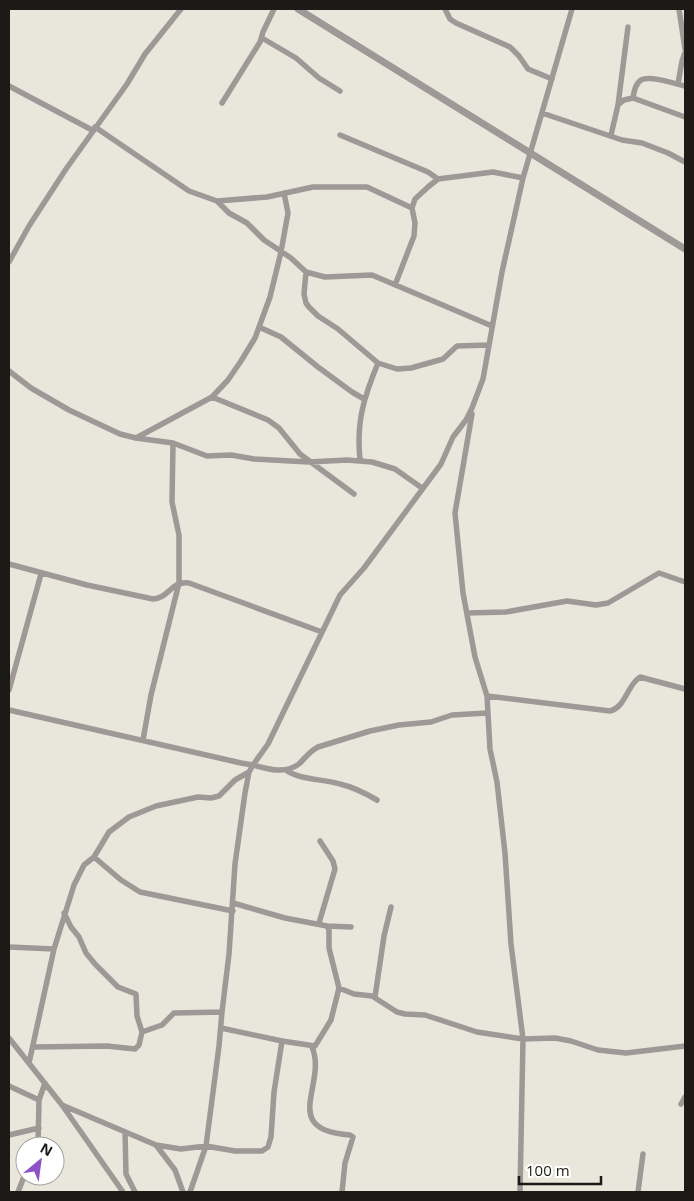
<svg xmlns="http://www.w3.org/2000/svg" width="694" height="1201" font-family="'Open Sans',sans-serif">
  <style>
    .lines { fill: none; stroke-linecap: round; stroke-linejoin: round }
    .minor { stroke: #9e9896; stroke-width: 5.5 }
    .tertiary { stroke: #9e9896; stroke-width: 7 }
  </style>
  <rect width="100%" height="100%" fill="#e9e7db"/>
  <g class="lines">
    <!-- minor -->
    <path class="minor" d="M445,9L450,19L456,23L510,47L519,56L528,69L552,79
      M679,9L685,49
      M262,38L296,58L319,78L340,91
      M678,84L682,61L685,52
      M9,86L92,130
      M633,98C634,92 635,84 641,80C650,75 676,84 685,86
      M222,103L260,42L263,32L274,9
      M618,105L624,100L633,98L685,117
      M542,113L622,140L642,143L668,153L685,162
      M95,127L189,191L217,201L267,197L313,187H367L412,208
      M340,135L428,172L438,179
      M611,135L618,105L628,27
      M217,201L229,213L247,223L264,240L291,258L306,272L325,277L372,275L492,326
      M9,262L29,226L66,169L127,84L145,54L181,9
      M306,272L304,294L306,303L309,307L318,316L338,329L378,363L397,369L411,368L443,359L457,346L489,345
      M395,285L414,236L415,223L412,208L415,199L428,187L438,179L493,172L523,178
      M259,327L281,337L318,367L352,392L364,399
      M9,371L31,388L69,410L120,434L136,438L173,443L207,456L231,455L254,459L309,462L347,460L372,462L395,469L422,488
      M212,397L268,420L279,428L300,454L354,494
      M472,414L455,513L463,593L475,657L487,696L490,749L497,782L505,853L511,944L523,1039L520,1192
      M136,438L212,397L228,380L241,361L255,338L270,297L281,252L288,213L284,193
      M360,460C356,422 364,397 378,363
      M9,564L87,585L153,599C168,599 172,580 189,583L322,632
      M467,613L506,612L567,601L596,605L608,603L659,573L685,582
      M9,690L41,574
      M487,696L610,711C626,707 627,685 640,677L685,689
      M9,710L241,763L253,765L268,744L340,595L364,568L441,464L453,437L466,420L472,408L483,379L502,272L523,178L572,9
      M143,740L151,695L179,583V535L172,502L173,443
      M286,770C299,780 324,779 340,784C353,787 365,793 377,800
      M94,857L121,880L140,892L233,911
      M233,903L285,918L327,926L329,930V948L339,988L354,994L372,996L397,1012L405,1014L425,1015L477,1032L523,1039L555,1038L571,1041L598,1050L626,1053L685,1046
      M64,913L71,927L79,937L86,953L95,964L118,987L136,994L137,1016L142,1032
      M319,923L335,869L333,861L320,841
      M327,926L351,927
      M9,947L54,949
      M375,997L384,936L391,907
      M9,1038L62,1105L123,1192
      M282,1041L315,1046L331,1020L339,988
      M33,1047L107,1046L135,1049L139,1045L142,1032L162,1025L174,1013L222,1012
      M312,1047C328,1084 278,1130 350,1135L353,1137L345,1163L342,1192
      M29,1063L54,949L74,885L84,865L94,857L109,832L129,817L156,806L198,797L211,798L219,796L235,780L249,772
      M9,1086L39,1100
      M681,1104L685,1097
      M62,1105L156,1145L175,1170L183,1192
      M125,1132L126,1174L135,1192
      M9,1135L39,1128
      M156,1145L181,1149L206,1146L235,1151H262L268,1147L271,1137L274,1092L282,1041L221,1028
      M38,1146L39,1100L45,1083
      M18,1192L25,1174
      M190,1192L206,1146L219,1046L222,1012L229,954L235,864L245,793L249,772L253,765C267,769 287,775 300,763C306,757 310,751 318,747L370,731L399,725L431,722L452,715L487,713
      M638,1192L643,1154"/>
    <!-- tertiary -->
    <path class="tertiary" d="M298,9L685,249"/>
  </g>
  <!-- border -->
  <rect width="694" height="1201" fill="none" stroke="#1b1a16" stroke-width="20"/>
  <!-- north arrow -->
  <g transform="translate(40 1161) rotate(29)"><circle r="24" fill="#ffffff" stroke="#a4a3a2"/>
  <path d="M0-4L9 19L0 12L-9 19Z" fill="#8e51c7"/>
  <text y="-8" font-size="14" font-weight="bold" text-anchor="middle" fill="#1b1a16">N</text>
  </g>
  <!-- scale -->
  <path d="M519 1176v8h82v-8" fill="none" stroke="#1b1a16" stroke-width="2.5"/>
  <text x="526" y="1176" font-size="15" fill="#1b1a16" stroke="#ffffff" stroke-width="4" paint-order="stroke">100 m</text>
</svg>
